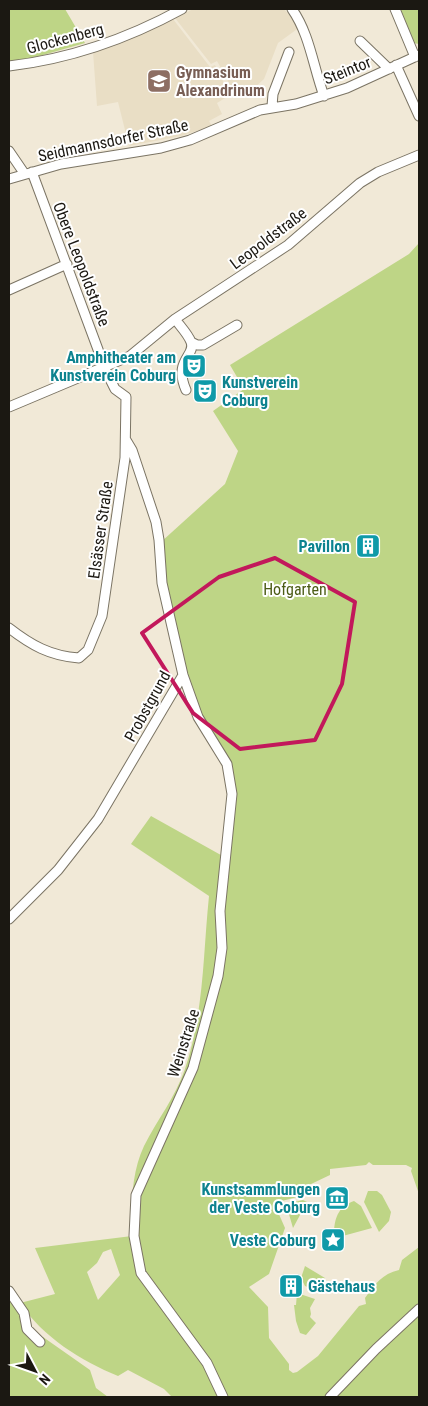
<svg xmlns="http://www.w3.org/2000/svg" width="428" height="1406" font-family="'Roboto Condensed',sans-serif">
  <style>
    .built { fill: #e9dec5 }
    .green { fill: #bed586; fill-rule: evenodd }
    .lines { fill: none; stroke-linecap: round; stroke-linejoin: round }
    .minor-casing { stroke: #7b7464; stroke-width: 11 }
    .minor { stroke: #fff; stroke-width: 9 }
    .marked { fill: none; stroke: #c2185b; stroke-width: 4; stroke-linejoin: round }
    .labels { text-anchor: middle; stroke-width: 4; stroke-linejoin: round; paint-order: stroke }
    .street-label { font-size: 16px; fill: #1b1812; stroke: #fff }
    .education-label { font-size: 16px; font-weight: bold; fill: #785e54; stroke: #fff; text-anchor: start }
    .culture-label { font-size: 16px; font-weight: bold; fill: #0d838f; stroke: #fff; text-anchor: end }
    .park-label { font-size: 16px; fill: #4c5c16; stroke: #fff }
  </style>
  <rect width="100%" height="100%" fill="#f1e9d7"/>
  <!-- built -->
  <path class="built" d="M193,9H284L300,27L278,43L264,79L251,91L243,95L235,94L217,61L211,64L175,18Z
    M173,19L210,67L215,65L230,95L217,103L222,114L209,121L212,126L181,136L129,146L118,102L97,106L93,52L148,31Z"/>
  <!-- green -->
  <path class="green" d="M9,9H65L85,43L29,59L9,61Z
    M399,9H419V44L413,43Z
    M419,243V1194L411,1171L412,1168L406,1165H373L369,1162L366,1165L330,1169V1175L309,1185L310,1187L301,1196L274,1203L285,1228L269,1274L249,1287L268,1307L269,1338L289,1364V1370L293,1373L297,1372L318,1356L359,1306L366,1304L365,1298C375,1284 382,1274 399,1270L402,1260L419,1247V1304L389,1330L326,1397H172L164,1389L128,1370L118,1376C81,1361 43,1337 20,1303L55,1294L35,1248L132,1236C131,1208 131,1173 144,1146C157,1120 175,1098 185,1069C204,1013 203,954 209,896L131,844L151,816L228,859L232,777L205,726L190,688L165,577L161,542L225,484L238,451L213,411L244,389L230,365L409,254ZM111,1249L120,1275L98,1300L87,1272L97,1263L103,1252Z
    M368,1191H377L382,1195L391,1212L389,1221L379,1232L364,1202Z
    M303,1200L307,1202L293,1228L286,1204Z
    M354,1201L361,1206L372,1228L339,1237L334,1231C335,1217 339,1206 354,1201Z
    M305,1266L325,1278L322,1287L313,1289L305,1286L301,1278Z
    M9,1293L22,1313L21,1323L40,1341L43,1337L90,1370L96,1388L108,1397H9Z
    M297,1293L315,1299L310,1308L311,1314L310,1317L316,1323L306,1335L300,1333L296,1321L294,1305H296Z
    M419,1313V1397H334L360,1368Z"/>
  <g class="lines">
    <defs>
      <path id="minor" d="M292,9C310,35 313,66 324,96
        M395,9L415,57
        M360,41L389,69
        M396,65L419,116
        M9,66C69,59 129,38 182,9
        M272,106L273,94L289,52
        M9,151L24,173
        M9,179L61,164L161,148L190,140L260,110L296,104L347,88L419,55
        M9,290L67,264
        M175,319C180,326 188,334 191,342C196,356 173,360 186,390
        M191,342L197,345H203L237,325
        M9,407L130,356L175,319L288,245L360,183L378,172L419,155
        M126,440L132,450L156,522L159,540L162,583L183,675L198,717L227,764L232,794L220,911L222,948L218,976L193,1068L136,1195L134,1236L141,1273L207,1363L223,1397
        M9,628C31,645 50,656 79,658L88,650L102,616L125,458L126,397L115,389L106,371L32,172
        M9,919L58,870L98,819L183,675
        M9,1291L24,1313L27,1329L40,1342
        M330,1397L376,1349L419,1309"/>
    </defs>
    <!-- minor casing -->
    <use href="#minor" class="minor-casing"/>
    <!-- minor -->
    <use href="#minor" class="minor"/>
  </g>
  <!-- marked area -->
  <path class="marked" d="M275,558L355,602L342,684L315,740L240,749L193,713L142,633L219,577Z"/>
  <!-- icons -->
  <defs>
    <symbol id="school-square" viewBox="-11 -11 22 22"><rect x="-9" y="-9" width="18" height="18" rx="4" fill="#8d6e63" stroke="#fff"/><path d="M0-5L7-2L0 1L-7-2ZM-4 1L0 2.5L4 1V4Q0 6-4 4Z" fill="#fff"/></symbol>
    <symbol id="theatre-square" viewBox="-11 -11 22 22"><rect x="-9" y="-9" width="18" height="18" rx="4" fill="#0f9aa8" stroke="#fff"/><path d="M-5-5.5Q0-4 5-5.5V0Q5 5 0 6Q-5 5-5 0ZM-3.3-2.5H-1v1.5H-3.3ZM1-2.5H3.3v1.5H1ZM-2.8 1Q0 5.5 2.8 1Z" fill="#fff"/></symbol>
    <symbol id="building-square" viewBox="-11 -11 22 22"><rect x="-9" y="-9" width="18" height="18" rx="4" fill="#0f9aa8" stroke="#fff"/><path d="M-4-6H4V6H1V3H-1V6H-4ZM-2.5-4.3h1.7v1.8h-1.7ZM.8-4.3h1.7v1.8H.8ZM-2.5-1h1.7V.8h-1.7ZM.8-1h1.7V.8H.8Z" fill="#fff"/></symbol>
    <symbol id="museum-square" viewBox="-11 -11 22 22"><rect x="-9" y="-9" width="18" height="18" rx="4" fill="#0f9aa8" stroke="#fff"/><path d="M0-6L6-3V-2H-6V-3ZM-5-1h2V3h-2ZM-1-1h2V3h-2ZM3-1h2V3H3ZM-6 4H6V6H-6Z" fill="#fff"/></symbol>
    <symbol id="sight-square" viewBox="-11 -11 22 22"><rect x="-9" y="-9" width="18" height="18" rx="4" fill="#0f9aa8" stroke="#fff"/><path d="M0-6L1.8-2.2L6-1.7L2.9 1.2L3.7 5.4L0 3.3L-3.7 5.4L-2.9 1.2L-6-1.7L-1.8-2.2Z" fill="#fff"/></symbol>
  </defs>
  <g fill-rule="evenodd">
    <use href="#school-square" x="145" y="67" width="28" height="28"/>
    <use href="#theatre-square" x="180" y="352" width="28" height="28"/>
    <use href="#theatre-square" x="191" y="377" width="28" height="28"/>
    <use href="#building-square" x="354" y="532" width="28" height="28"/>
    <use href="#museum-square" x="323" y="1184" width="28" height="28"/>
    <use href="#sight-square" x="319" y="1226" width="28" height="28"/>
    <use href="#building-square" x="277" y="1272" width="28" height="28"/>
  </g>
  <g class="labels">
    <!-- street labels -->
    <g class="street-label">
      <text transform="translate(65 38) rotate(-15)" y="6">Glockenberg</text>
      <text transform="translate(347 70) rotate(-22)" y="6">Steintor</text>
      <text transform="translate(113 140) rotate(-12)" y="6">Seidmannsdorfer Straße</text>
      <text transform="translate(268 238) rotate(-37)" y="6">Leopoldstraße</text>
      <text transform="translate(82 264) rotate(69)" y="6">Obere Leopoldstraße</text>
      <text transform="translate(100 530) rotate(-82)" y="6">Elsässer Straße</text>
      <text transform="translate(147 706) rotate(-61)" y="6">Probstgrund</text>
      <text transform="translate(183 1043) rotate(-72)" y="6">Weinstraße</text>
    </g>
    <!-- education labels -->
    <g class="education-label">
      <text x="176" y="78">Gymnasium<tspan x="176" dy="18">Alexandrinum</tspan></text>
    </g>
    <!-- culture labels -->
    <g class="culture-label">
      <text x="176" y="363">Amphitheater am<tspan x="176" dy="18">Kunstverein Coburg</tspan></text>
      <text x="222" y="388" text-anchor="start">Kunstverein<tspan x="222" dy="18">Coburg</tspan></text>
      <text x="350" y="552">Pavillon</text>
      <text x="320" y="1195">Kunstsammlungen<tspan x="320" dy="18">der Veste Coburg</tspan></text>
      <text x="316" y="1246">Veste Coburg</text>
      <text x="308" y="1292" text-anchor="start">Gästehaus</text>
    </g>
    <!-- park labels -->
    <g class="park-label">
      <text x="295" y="595">Hofgarten</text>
    </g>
  </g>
  <!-- border -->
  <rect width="428" height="1406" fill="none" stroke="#1b1812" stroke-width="20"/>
  <!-- north arrow -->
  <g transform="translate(35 1371) rotate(131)" stroke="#ffffff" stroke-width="4" paint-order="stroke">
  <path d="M0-4L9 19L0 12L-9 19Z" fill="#1b1812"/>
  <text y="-8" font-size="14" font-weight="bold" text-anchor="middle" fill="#1b1812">N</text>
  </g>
</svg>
